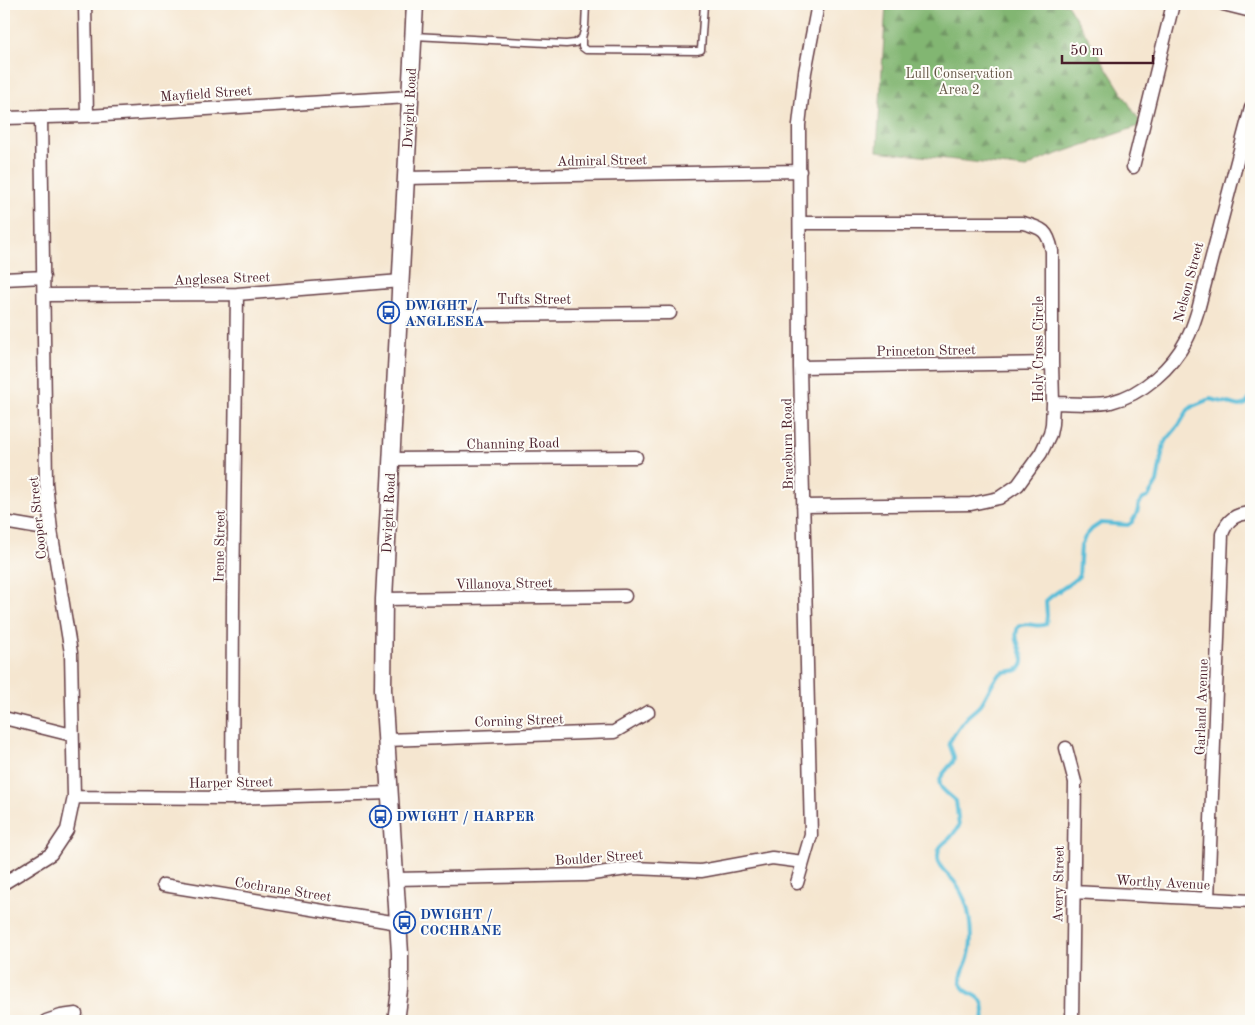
<svg xmlns="http://www.w3.org/2000/svg" width="1255" height="1025" font-family="'Old Standard TT',serif">
  <style>
    .forest { fill: url(#forest-firs); stroke: #666a4e }
    .lines { fill: none; stroke-linecap: round; stroke-linejoin: round }
    .stream { stroke: #5abdd8; stroke-width: 4 }
    .service-casing { stroke: #643d44; stroke-width: 9 }
    .minor-casing { stroke: #643d44; stroke-width: 15 }
    .secondary-casing { stroke: #643d44; stroke-width: 19 }
    .service { stroke: #fff; stroke-width: 6 }
    .minor { stroke: #fff; stroke-width: 12 }
    .secondary { stroke: #fff; stroke-width: 16 }
    .labels { text-anchor: middle; stroke-width: 4; stroke-linejoin: round; paint-order: stroke }
    .park-label { font-size: 14px; fill: #655646; stroke: #fdfcf7 }
    .street-label { font-size: 14px; fill: #4a1f2b; stroke: #fdfcf7 }
    .transit-label { font-size: 14px; font-weight: bold; fill: #164399; stroke: #fdfcf7; text-anchor: start }
  </style>
  <defs>
    <pattern id="forest-firs" width="22" height="20" patternUnits="userSpaceOnUse" patternTransform="scale(1.25)"><rect width="22" height="20" fill="#82b672"/><path d="M5 1l3.5 6h-7zM16 11l3.5 6h-7z" fill="#6c935e"/></pattern>
  </defs>
  <rect width="100%" height="100%" fill="#fdfcf7"/>
  <filter id="ink" filterUnits="userSpaceOnUse"><feTurbulence type="fractalNoise" baseFrequency=".02" numOctaves="2"/><feDisplacementMap in="SourceGraphic" scale="10" xChannelSelector="R" yChannelSelector="G"/><feConvolveMatrix kernelMatrix="1 2 1 2 8 2 1 2 1" color-interpolation-filters="sRGB"/></filter>
  <filter id="wash" filterUnits="userSpaceOnUse"><feTurbulence type="fractalNoise" baseFrequency=".0096" numOctaves="4" result="noise"/><feDisplacementMap in="SourceGraphic" scale="20" xChannelSelector="R" yChannelSelector="G"/><feGaussianBlur stdDeviation="1.12" result="paint"/><feColorMatrix in="noise" values="0 0 0 0 0 0 0 0 0 0 0 0 0 0 0 0 0 1.4 0 .05"/><feComposite in="paint" operator="in"/></filter>
  <g filter="url(#wash)">
    <rect width="100%" height="100%" fill="#f5e6d0"/>
    <!-- forest -->
    <path class="forest" d="M886,4H1067L1142,125L1043,159L1026,168L877,151Z"/>
    <g class="lines">
      <!-- stream -->
      <path class="stream" d="M983,1021C989,987 965,1000 961,983C960,974 966,966 968,958C972,946 971,928 969,916C968,906 962,893 956,884C950,875 937,868 938,856C938,846 943,844 950,838C953,835 956,830 959,826L956,801C934,783 935,783 953,762L954,757L949,743C954,734 960,725 967,717C971,713 977,709 981,704C988,695 991,681 1000,674C1006,669 1016,674 1021,667C1029,656 1011,642 1018,627C1028,620 1037,629 1046,624L1047,616L1046,601C1056,591 1069,586 1079,576L1081,546L1085,537L1092,529L1101,523L1128,525L1132,522L1137,513L1139,504L1143,499L1148,497L1157,482L1164,443L1179,425L1188,410L1193,406L1210,399L1240,406L1246,404L1251,397"/>
    </g>
  </g>
  <g filter="url(#ink)">
    <g class="lines">
      <defs>
        <path id="service" d="M414,36L566,44L575,43L582,38L585,27L586,4
          M582,38V47L586,50L697,51L701,50L704,4"/>
        <path id="minor" d="M85,4L87,116
          M1223,4L1251,11
          M4,118L87,116L409,97
          M1133,167L1173,4
          M405,178L800,171
          M800,223H1023C1043,228 1048,231 1052,251V363L1053,403L1052,424L1050,434L1041,453L1018,485L999,498L971,504L803,506
          M4,279L44,277
          M45,295L237,294L401,281
          M399,316L670,313
          M800,367L1052,363
          M1053,403C1069,403 1097,406 1111,402C1143,394 1172,368 1187,339C1192,330 1195,319 1198,310L1251,108
          M391,459L636,457
          M4,522L51,530
          M384,599L625,596
          M4,718L72,735
          M386,740L614,732L648,712
          M1066,748L1075,782L1072,1021
          M74,797L232,798L390,793
          M232,798L233,602L237,294
          M396,879L585,875L634,868L701,871L772,858L803,862
          M4,883L51,854L67,830L74,797L71,653L51,530L46,483L41,117
          M797,883L811,835L800,367L799,125L805,72L818,4
          M163,885L398,923
          M1073,892L1251,901
          M1208,899L1222,534C1228,519 1235,514 1251,513
          M46,1021L61,1016L76,1014"/>
        <path id="secondary" d="M396,1021L400,991V953L383,689L384,599L415,4"/>
      </defs>
      <!-- service casing -->
      <use href="#service" class="service-casing"/>
      <!-- minor casing -->
      <use href="#minor" class="minor-casing"/>
      <!-- secondary casing -->
      <use href="#secondary" class="secondary-casing"/>
      <!-- service -->
      <use href="#service" class="service"/>
      <!-- minor -->
      <use href="#minor" class="minor"/>
      <!-- secondary -->
      <use href="#secondary" class="secondary"/>
    </g>
  </g>
  <!-- icons -->
  <defs>
    <symbol id="bus-ring" viewBox="-11 -11 22 22"><circle r="9.5" fill="#fdfcf7" stroke="#1a4fb4" stroke-width="1.5"/><path d="M-5-6H5V4H4V6H2V4H-2V6H-4V4H-5ZM-3.5-4V0h7V-4ZM-3.5 1.2v1.5H-2V1.2ZM2 1.2v1.5H3.5V1.2Z" fill="#1a4fb4"/></symbol>
  </defs>
  <g fill-rule="evenodd">
    <use href="#bus-ring" x="376" y="300" width="25" height="25"/>
    <use href="#bus-ring" x="368" y="804" width="25" height="25"/>
    <use href="#bus-ring" x="392" y="910" width="25" height="25"/>
  </g>
  <g class="labels">
    <!-- park labels -->
    <g class="park-label">
      <text x="959" y="78">Lull Conservation<tspan x="959" dy="16">Area 2</tspan></text>
    </g>
    <!-- street labels -->
    <g class="street-label">
      <text transform="translate(206 93) rotate(-4)" y="5">Mayfield Street</text>
      <text transform="translate(409 108) rotate(-87)" y="5">Dwight Road</text>
      <text transform="translate(602 160) rotate(-1)" y="5">Admiral Street</text>
      <text transform="translate(222 278) rotate(-2)" y="5">Anglesea Street</text>
      <text transform="translate(1188 282) rotate(-75)" y="5">Nelson Street</text>
      <text x="534" y="304">Tufts Street</text>
      <text transform="translate(1038 349) rotate(-90)" y="5">Holy Cross Circle</text>
      <text transform="translate(926 350) rotate(-1)" y="5">Princeton Street</text>
      <text transform="translate(513 443) rotate(-1)" y="5">Channing Road</text>
      <text transform="translate(787 444) rotate(-91)" y="5">Braeburn Road</text>
      <text transform="translate(388 513) rotate(-87)" y="5">Dwight Road</text>
      <text transform="translate(37 518) rotate(-96)" y="5">Cooper Street</text>
      <text transform="translate(219 546) rotate(-89)" y="5">Irene Street</text>
      <text transform="translate(504 583) rotate(-1)" y="5">Villanova Street</text>
      <text transform="translate(1201 707) rotate(-88)" y="5">Garland Avenue</text>
      <text transform="translate(519 720) rotate(-2)" y="5">Corning Street</text>
      <text transform="translate(231 782) rotate(-1)" y="5">Harper Street</text>
      <text transform="translate(599 857) rotate(-4)" y="5">Boulder Street</text>
      <text transform="translate(1163 882) rotate(3)" y="5">Worthy Avenue</text>
      <text transform="translate(1058 884) rotate(-89)" y="5">Avery Street</text>
      <text transform="translate(283 889) rotate(9)" y="5">Cochrane Street</text>
    </g>
    <!-- transit labels -->
    <g class="transit-label">
      <text x="405" y="310">DWIGHT /<tspan x="405" dy="16">ANGLESEA</tspan></text>
      <text x="396" y="821">DWIGHT / HARPER</text>
      <text x="420" y="919">DWIGHT /<tspan x="420" dy="16">COCHRANE</tspan></text>
    </g>
  </g>
  <!-- margin -->
  <rect width="1255" height="1025" fill="none" stroke="#fdfcf7" stroke-width="20"/>
  <!-- scale -->
  <path d="M1062 55v8h91v-8" fill="none" stroke="#4a1f2b" stroke-width="2.5"/>
  <text x="1070" y="55" font-size="15" fill="#4a1f2b" stroke="#fdfcf7" stroke-width="4" paint-order="stroke">50 m</text>
</svg>
